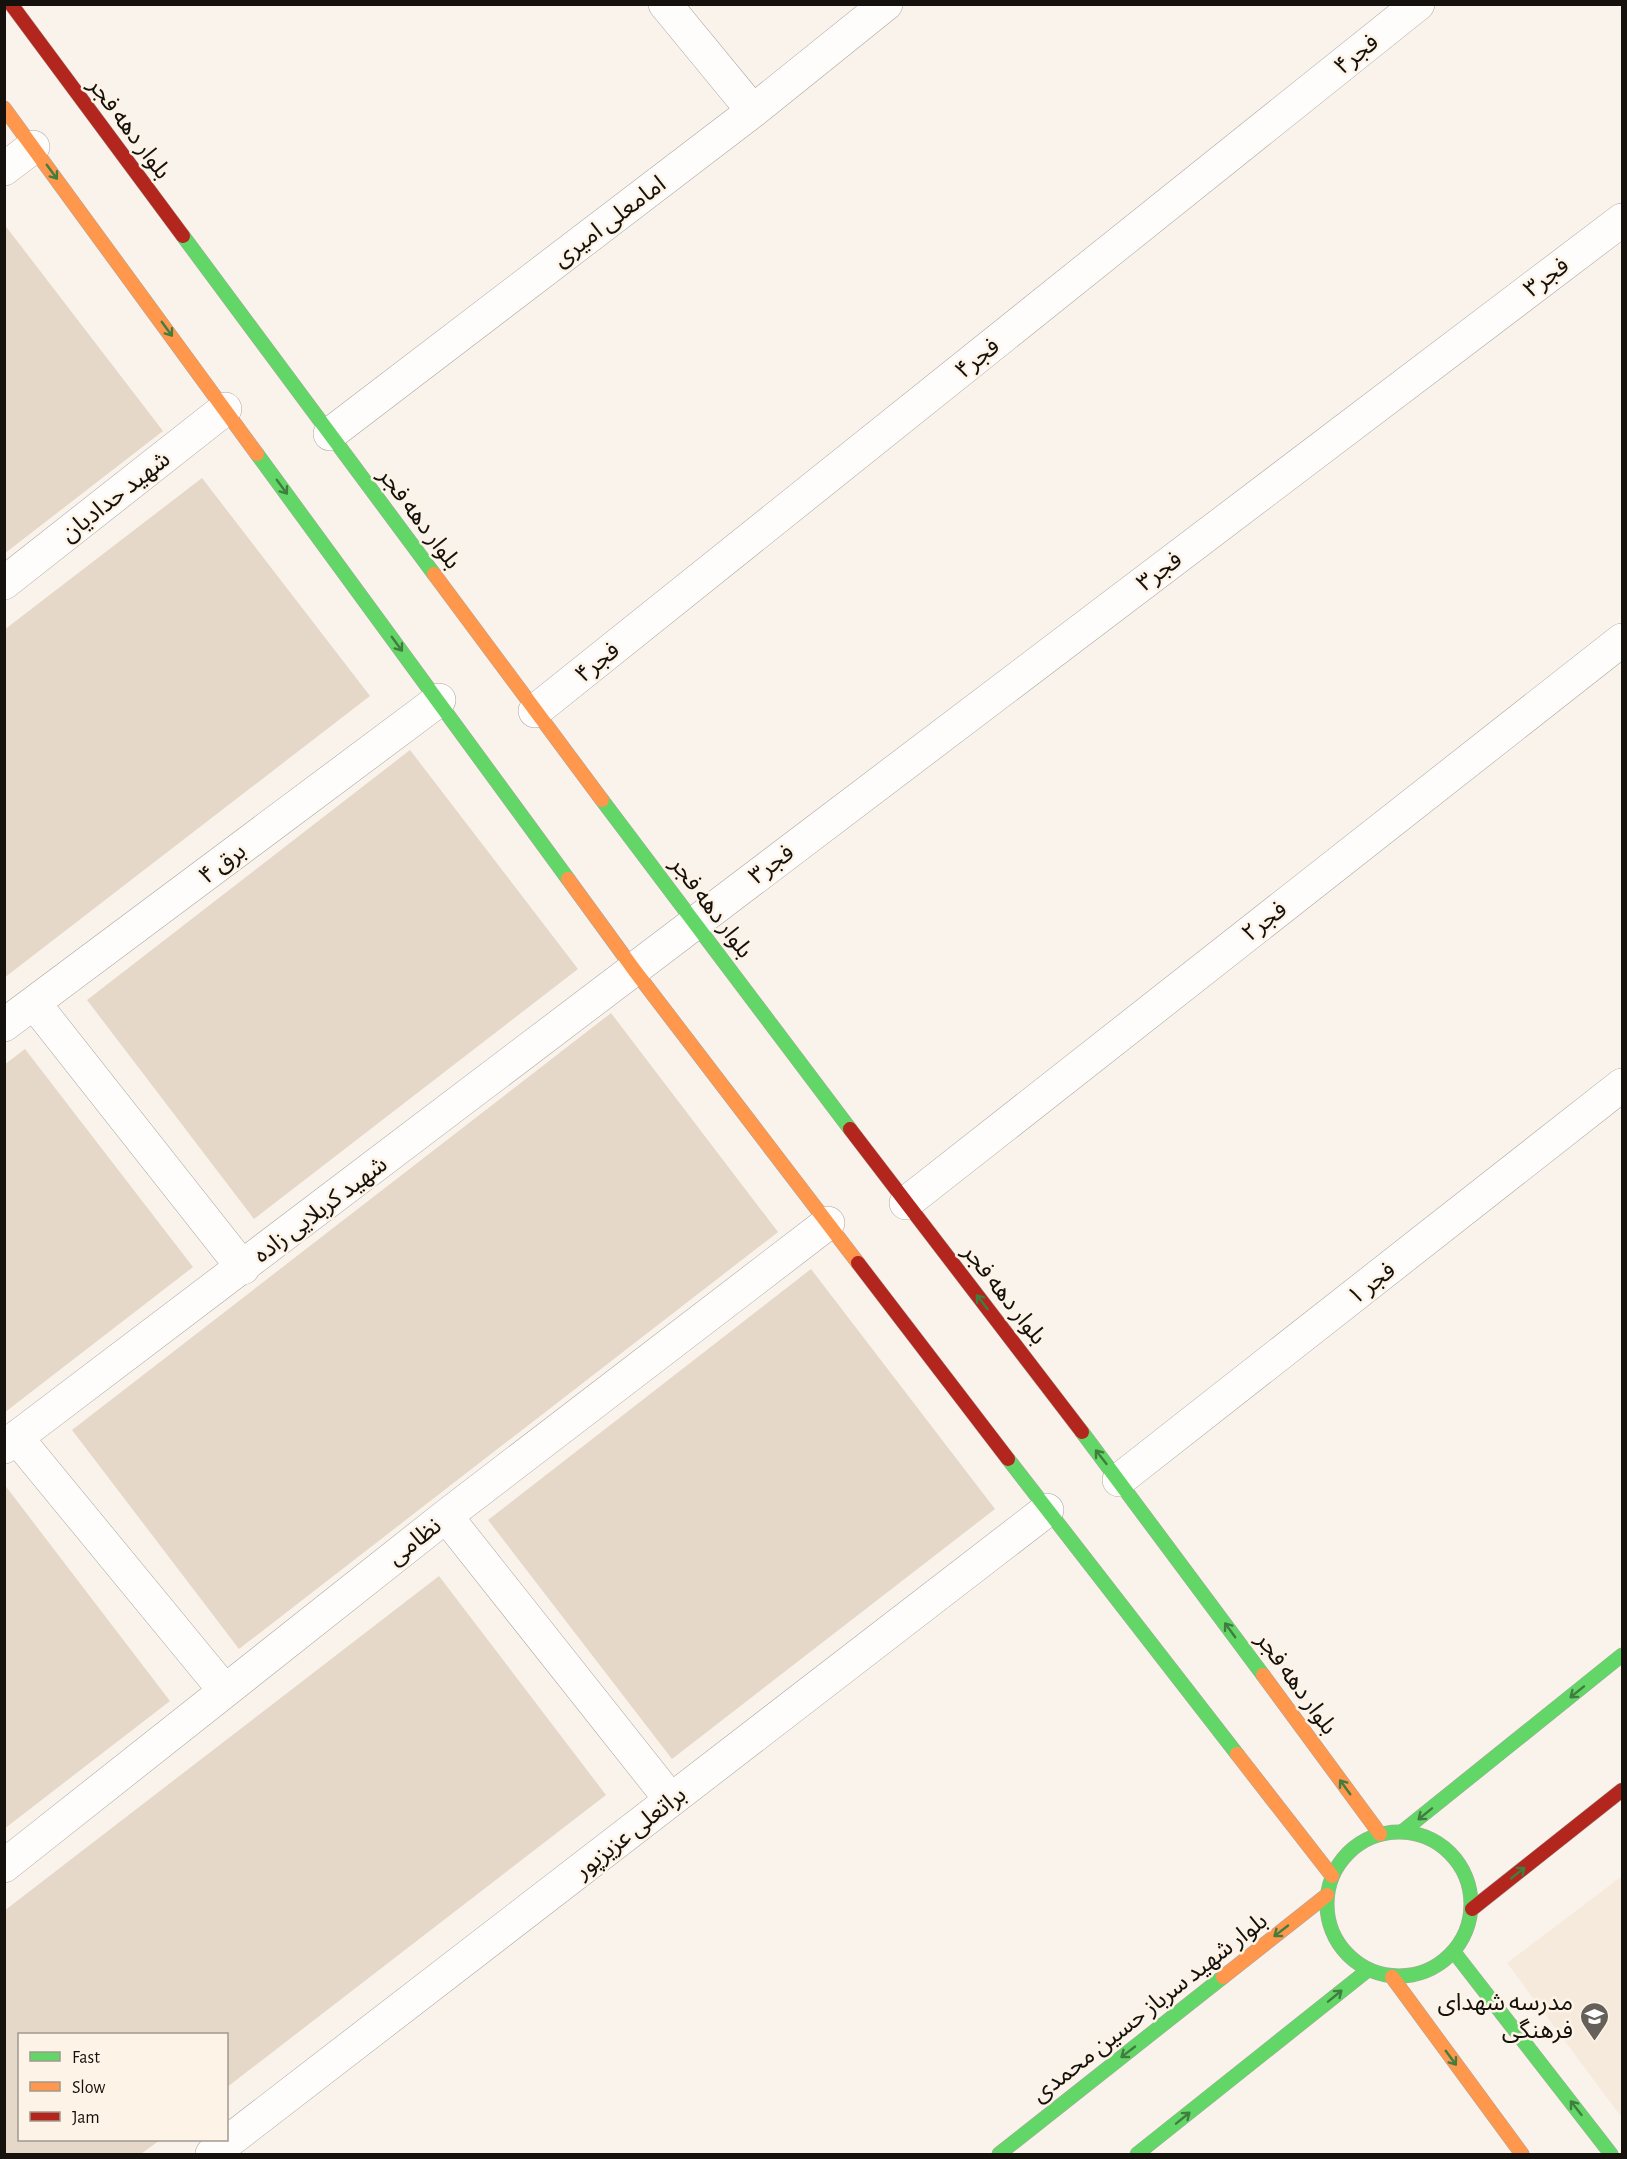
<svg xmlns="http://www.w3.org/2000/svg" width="1627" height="2159" font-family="'Alegreya Sans','Noto Sans Arabic',sans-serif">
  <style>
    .built { fill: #f5eadb }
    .building { fill: #e6d8c8 }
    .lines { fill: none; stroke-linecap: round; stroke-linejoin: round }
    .street-casing { stroke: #aaa5a0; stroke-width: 34 }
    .fast-casing { stroke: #aaa5a0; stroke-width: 15 }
    .slow-casing { stroke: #aaa5a0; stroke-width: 15 }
    .jam-casing { stroke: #aaa5a0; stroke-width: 15 }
    .street { stroke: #fefdfc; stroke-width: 33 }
    .fast { stroke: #63d668; stroke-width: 14 }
    .slow { stroke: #ff974d; stroke-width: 14 }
    .jam { stroke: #b3261e; stroke-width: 14 }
    .oneway { stroke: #407d3f }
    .labels { text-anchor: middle; stroke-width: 5; stroke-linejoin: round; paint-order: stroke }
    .street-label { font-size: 24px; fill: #15110c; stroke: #fef3e7 }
    .poi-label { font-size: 24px; fill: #15110c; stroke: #fef3e7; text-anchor: end }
  </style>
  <rect width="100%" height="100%" fill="#f9f3ec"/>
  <!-- built -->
  <path class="built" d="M1622,1876V2118L1507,1963Z"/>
  <!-- building -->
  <path class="building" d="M4,224L163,431L4,554Z
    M202,478L370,696L4,978V630Z
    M410,750L578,969L254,1219L87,1000Z
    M611,1013L778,1232L239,1649L72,1430Z
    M25,1049L193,1267L4,1413V1065Z
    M811,1269L995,1509L672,1759L488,1520Z
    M4,1484L170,1701L4,1829Z
    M439,1576L606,1795L226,2088V2034H20V2140H160L141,2154H4V1911Z"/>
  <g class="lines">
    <defs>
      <path id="street" d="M665,4L753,111
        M4,169L33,147
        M330,434L753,111L886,4
        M4,583L225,409
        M535,711L1418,4
        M34,1003L243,1268
        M4,1025L439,700
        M906,1203L1622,640
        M17,1438L225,1691
        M4,1447L1622,220
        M1119,1480L1622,1085
        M446,1516L671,1800
        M4,1866L446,1516L828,1223
        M212,2154L1047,1510"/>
      <path id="fast" d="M183,236L434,574
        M257,454L568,879
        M602,800L850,1129
        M1082,1432L1263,1675
        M1008,1459L1237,1754
        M1403,1831L1622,1655
        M1327 1904a72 72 0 1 1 144 0a72 72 0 1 1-144 0Z
        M1454,1952L1611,2154
        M999,2154L1223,1977
        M1137,2154L1368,1970"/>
      <path id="slow" d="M4,108L257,454
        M434,574L602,800
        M568,879L635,971L858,1263
        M1263,1675L1380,1834
        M1237,1754L1332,1876
        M1223,1977L1327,1895
        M1392,1977L1522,2154"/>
      <path id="jam" d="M11,4L183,236
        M850,1129L1082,1432
        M858,1263L1008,1459
        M1472,1909L1622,1790"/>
    </defs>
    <!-- street casing -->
    <use href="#street" class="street-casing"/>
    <!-- fast casing -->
    <use href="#fast" class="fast-casing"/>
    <!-- slow casing -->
    <use href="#slow" class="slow-casing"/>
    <!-- jam casing -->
    <use href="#jam" class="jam-casing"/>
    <!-- street -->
    <use href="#street" class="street"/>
    <!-- fast -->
    <use href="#fast" class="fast"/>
    <!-- slow -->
    <use href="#slow" class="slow"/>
    <!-- jam -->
    <use href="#jam" class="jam"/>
  </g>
  <!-- one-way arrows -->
  <defs><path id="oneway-shaft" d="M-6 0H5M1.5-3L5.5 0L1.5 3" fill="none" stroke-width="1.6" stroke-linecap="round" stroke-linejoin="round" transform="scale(1.5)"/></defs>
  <g class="oneway">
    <use href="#oneway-shaft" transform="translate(52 172) rotate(54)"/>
    <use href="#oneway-shaft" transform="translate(167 329) rotate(54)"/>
    <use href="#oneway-shaft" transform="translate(282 487) rotate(54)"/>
    <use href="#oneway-shaft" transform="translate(397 644) rotate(54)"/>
    <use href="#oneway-shaft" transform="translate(982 1302) rotate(-128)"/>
    <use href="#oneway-shaft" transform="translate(1101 1457) rotate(-128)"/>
    <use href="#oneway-shaft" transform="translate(1230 1630) rotate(-126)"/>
    <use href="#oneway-shaft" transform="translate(1577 1692) rotate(141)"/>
    <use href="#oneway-shaft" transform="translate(1345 1787) rotate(-126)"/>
    <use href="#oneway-shaft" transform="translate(1425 1814) rotate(141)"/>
    <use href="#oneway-shaft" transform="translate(1518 1873) rotate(-38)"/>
    <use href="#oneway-shaft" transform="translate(1281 1931) rotate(142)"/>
    <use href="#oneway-shaft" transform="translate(1335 1996) rotate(-39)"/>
    <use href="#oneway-shaft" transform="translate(1128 2052) rotate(142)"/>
    <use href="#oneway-shaft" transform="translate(1451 2058) rotate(54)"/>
    <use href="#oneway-shaft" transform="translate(1576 2108) rotate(-128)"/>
    <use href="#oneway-shaft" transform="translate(1183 2118) rotate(-39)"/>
  </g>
  <!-- icons -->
  <defs>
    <symbol id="school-pin" viewBox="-11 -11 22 30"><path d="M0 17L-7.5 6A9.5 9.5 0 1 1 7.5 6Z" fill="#65605a" stroke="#fef3e7"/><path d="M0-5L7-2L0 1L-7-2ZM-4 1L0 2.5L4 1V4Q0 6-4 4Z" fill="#fff"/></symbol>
  </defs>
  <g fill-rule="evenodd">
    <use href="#school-pin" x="1578" y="2000" width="33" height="45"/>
  </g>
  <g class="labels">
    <!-- street labels -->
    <g class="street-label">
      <text transform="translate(1356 54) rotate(-39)" y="8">فجر۴</text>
      <text transform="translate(130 128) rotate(53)" y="8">بلوار دهه فجر</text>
      <text transform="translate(609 221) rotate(-37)" y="8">امامعلی امیری</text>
      <text transform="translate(1546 277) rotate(-37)" y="8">فجر۳</text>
      <text transform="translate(977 358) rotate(-39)" y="8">فجر۴</text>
      <text transform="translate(115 496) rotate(-38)" y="8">شهید حدادیان</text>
      <text transform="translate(420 518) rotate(53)" y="8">بلوار دهه فجر</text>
      <text transform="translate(1159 571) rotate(-37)" y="8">فجر۳</text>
      <text transform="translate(597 662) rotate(-39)" y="8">فجر۴</text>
      <text transform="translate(222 863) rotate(-37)" y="8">برق ۴</text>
      <text transform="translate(771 864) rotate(-37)" y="8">فجر۳</text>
      <text transform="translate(712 907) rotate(53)" y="8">بلوار دهه فجر</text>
      <text transform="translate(1264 921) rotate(-38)" y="8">فجر۲</text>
      <text transform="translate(320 1209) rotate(-37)" y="8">شهید کربلایی زاده</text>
      <text transform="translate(1371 1283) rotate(-38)" y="8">فجر ۱</text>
      <text transform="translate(1005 1294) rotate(52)" y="8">بلوار دهه فجر</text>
      <text transform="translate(414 1541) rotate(-38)" y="8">نظامی</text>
      <text transform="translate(1297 1683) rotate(54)" y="8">بلوار دهه فجر</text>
      <text transform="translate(630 1832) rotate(-38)" y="8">براتعلی عزیزپور</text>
      <text transform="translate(1149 2007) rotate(-38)" y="8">بلوار شهید سرباز حسین محمدی</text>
    </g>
    <!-- poi labels -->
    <g class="poi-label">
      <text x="1573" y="2010">مدرسه شهدای<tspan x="1573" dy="28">فرهنگی</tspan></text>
    </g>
  </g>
  <!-- border -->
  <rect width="1627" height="2159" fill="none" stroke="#15110c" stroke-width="12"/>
  <!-- legend -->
  <rect x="18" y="2033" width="210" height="108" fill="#fef3e7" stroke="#a1998f" stroke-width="1.5"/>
  <rect x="30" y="2052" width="30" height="9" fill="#63d668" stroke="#a1998f" stroke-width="1.5"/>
  <text x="72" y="2063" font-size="18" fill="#15110c">Fast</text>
  <rect x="30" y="2082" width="30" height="9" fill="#ff974d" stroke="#a1998f" stroke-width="1.5"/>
  <text x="72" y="2093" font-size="18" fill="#15110c">Slow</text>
  <rect x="30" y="2112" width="30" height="9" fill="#b3261e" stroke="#a1998f" stroke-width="1.5"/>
  <text x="72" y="2123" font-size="18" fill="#15110c">Jam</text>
</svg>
